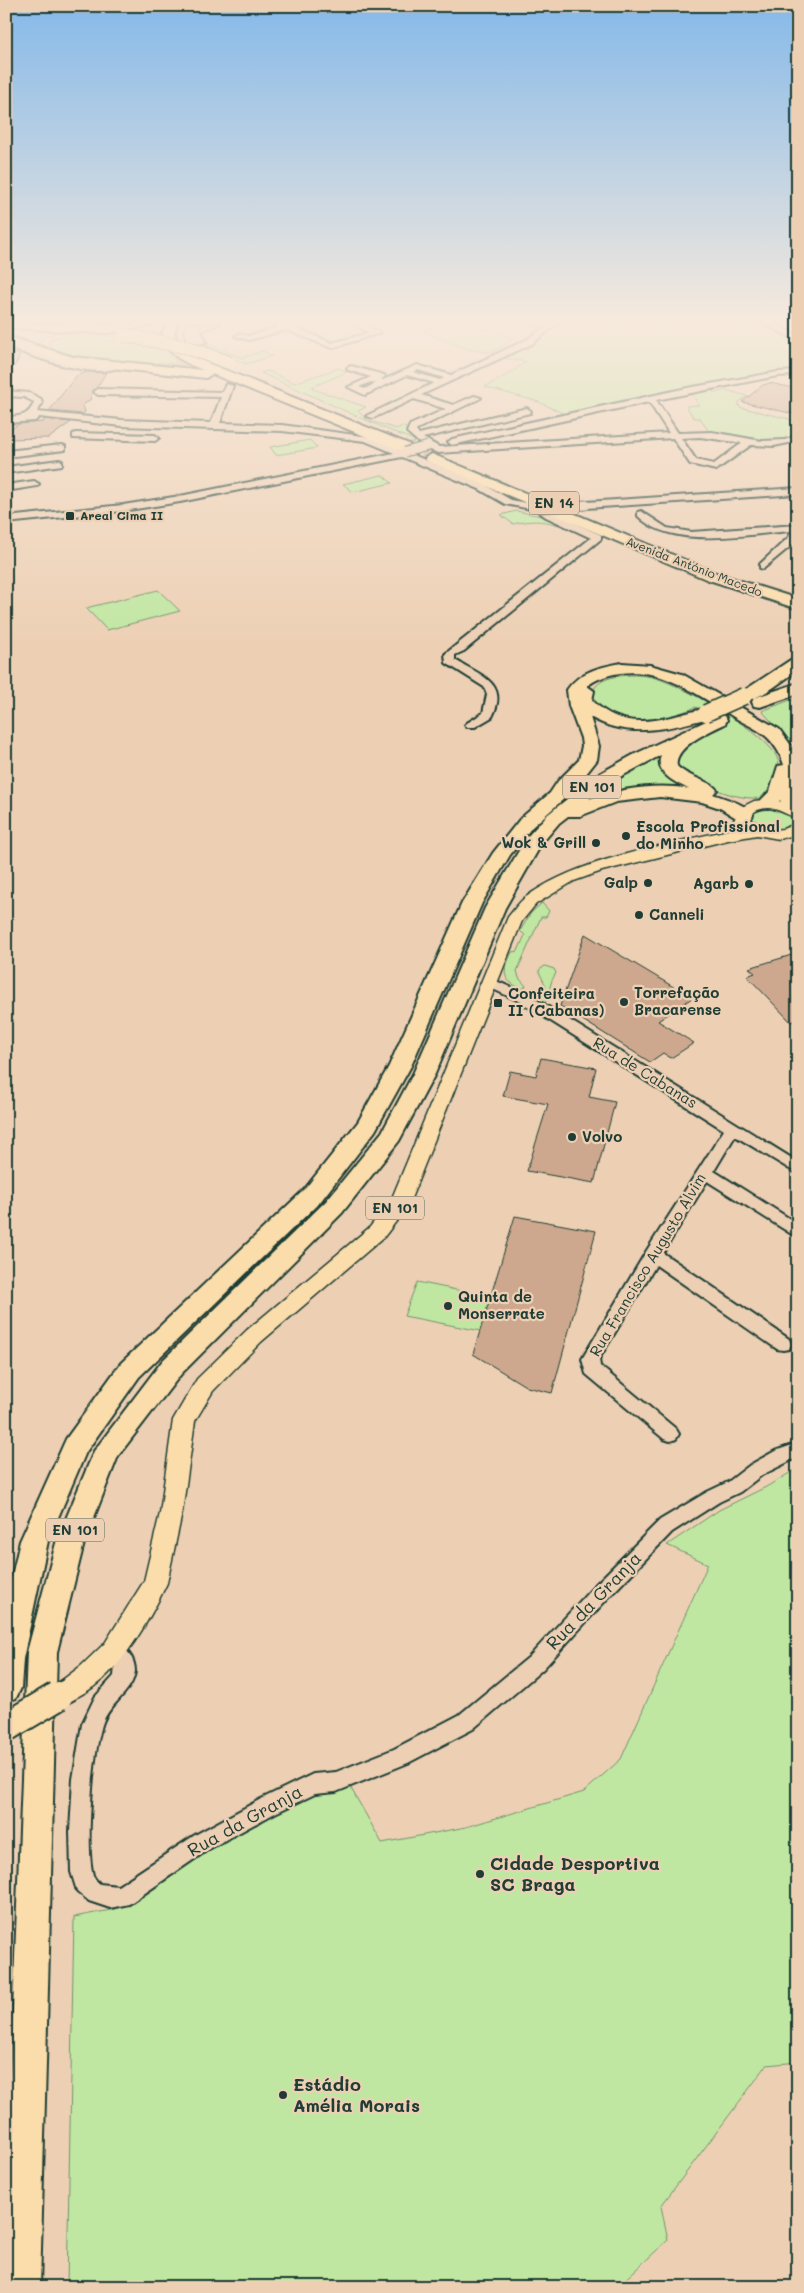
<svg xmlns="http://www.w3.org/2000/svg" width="804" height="2293" font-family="Mali,sans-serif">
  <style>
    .green { fill: #c0e7a2; stroke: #70926b }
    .building { fill: #cda88e; stroke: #1f3d34 }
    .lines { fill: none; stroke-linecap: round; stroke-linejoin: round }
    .highway-tunnel { stroke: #c4b39a; stroke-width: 13; stroke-dasharray: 13 6; stroke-linecap: butt }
    .minor-casing { stroke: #1f3d34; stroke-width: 4 }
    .major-casing { stroke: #1f3d34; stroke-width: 3 }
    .highway-casing { stroke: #1f3d34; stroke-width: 4 }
    .minor { fill: #edd0b4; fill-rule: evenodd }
    .major { fill: #fbddab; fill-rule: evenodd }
    .highway { fill: #fbddab; fill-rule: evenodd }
    .minor-bridge-casing { stroke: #1f3d34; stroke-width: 11; stroke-linecap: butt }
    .major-bridge-far1-casing { stroke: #1f3d34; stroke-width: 26; stroke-linecap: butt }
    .major-bridge-casing { stroke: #1f3d34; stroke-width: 32; stroke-linecap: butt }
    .highway-bridge-far1-casing { stroke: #1f3d34; stroke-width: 15; stroke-linecap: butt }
    .highway-bridge-casing { stroke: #1f3d34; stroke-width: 19; stroke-linecap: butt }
    .minor-bridge { stroke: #edd0b4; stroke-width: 9 }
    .major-bridge-far1 { stroke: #fbddab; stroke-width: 22 }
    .major-bridge { stroke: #fbddab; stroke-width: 28 }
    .highway-bridge-far1 { stroke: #fbddab; stroke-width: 13 }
    .highway-bridge { stroke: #fbddab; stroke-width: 16 }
    .poi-dot { fill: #1f3d34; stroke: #edd0b4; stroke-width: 2 }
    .labels { text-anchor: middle; stroke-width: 4.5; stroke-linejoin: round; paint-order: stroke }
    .far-poi-label { font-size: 12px; font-weight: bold; fill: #1f3d34; stroke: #edd0b4; text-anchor: start }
    .far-street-label { font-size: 12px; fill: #1f3d34; stroke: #edd0b4 }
    .shield { fill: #edd0b4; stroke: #5d695a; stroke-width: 1 }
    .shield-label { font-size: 14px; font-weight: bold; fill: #1f3d34 }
    .poi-label { font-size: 15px; font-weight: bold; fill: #1f3d34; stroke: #edd0b4; text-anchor: start }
    .street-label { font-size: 15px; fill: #1f3d34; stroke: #edd0b4 }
    .near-street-label { font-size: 18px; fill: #1f3d34; stroke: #edd0b4 }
    .near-poi-label { font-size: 18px; font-weight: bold; fill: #1f3d34; stroke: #edd0b4; text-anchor: start }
  </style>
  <rect width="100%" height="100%" fill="#edd0b4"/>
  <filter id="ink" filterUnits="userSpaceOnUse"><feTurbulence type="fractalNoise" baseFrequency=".02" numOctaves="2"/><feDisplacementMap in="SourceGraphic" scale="10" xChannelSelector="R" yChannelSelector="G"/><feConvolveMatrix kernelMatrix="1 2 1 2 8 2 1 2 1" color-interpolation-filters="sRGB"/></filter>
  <g filter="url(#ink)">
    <!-- green -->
    <path class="green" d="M159,323L164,326C158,353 181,362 203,370L166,368L178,365C168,361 154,364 143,363C120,361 66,359 49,345L52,339L67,334L122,337L126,334L95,331Z
      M320,323H344L365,332L334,341L304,328Z
      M444,323L468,324L513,338C509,344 493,352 486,352C466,351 440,338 423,330Z
      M559,323H758L798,344V372L575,413L564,414L539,402L485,387L509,374L526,362L504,358L534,344Z
      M6,329L54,331L57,332L44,337L38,344L6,333Z
      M211,345L242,358L263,351L272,356L246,364L206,346Z
      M339,368L347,372L312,387L313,389L366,407L358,411L367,420L397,429L402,426L406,428L407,434L419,442L418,445L398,449L416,441C365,421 313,396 261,373L268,371L294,383Z
      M711,390L715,393L726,390L747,396L738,403L739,407L798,421V433C768,450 741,431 709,432L700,418H694L686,406L699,405L692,394Z
      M310,440L317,448L276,455L270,447Z
      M382,475L392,483L353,492L343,484Z
      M516,511L546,517L592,539C562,526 547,516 513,524L501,515Z
      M158,590L180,611L107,630L86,608Z
      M638,675C646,676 655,677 664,681C689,690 771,735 778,760C782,776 776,785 766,798C734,801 701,785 675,767L679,748L724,726L696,707C671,717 630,732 604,713C599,710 595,704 591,699C592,677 619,675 638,675Z
      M798,697V751L762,711Z
      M661,752C660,758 659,762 662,767C670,781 730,801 746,805L741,808L697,794L584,801L604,786Z
      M770,807L789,814L793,819L792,824C779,836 766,828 753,821L752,816L755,811Z
      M542,903L549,911L546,917H541L517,971L519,978L526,986L522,989C500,979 503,972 512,952L518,951L525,935L520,931L531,913Z
      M545,966L554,969L556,973L552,980L545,1004L538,999L546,986L539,972V970Z
      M417,1282L491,1297L481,1331L404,1316Z
      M798,1468V2062L767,2065L661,2206L668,2240L620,2284V2287H67L74,1917L116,1909L143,1888L278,1805L348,1783L382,1843L466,1827L584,1792L621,1759L708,1564L667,1545L719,1510L766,1487Z"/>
    <!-- building -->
    <path class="building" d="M6,353L20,354L16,364L6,371Z
      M87,372L106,373L97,387L93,390L90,400L83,405L85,412L82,414L49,411L77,375Z
      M770,383L798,389V411L794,414L742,402L763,385Z
      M45,419L71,422L49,438L6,439V433L18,424L43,422Z
      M585,934L692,998L658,1021L694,1043L671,1058L663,1053L650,1062L560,1006Z
      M798,953V1020L791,1022L747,976L755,973L749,968Z
      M541,1058L596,1068L589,1097L615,1102L594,1183L527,1171L548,1104L503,1096L510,1071L536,1076Z
      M515,1216L596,1231L552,1393L527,1387L473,1354Z"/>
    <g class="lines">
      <!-- highway-tunnel -->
      <path class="highway-tunnel" d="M175,364L188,360L192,356L193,344
        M404,447L432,458"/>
      <defs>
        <path id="minor" d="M62,323H92L100,326L96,328Z
          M209,323H221L201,331L206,342L199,344L193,330Z
          M273,323H284L332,343L369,333L352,323H363L380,333L332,348L286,330L249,340L235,336L239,334L249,336L279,327Z
          M526,323H558L532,344L421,395L453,405L474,396L481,398L417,429L416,431L419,434L527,408L531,411L530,413L423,438L439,447L669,433L649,402L452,445L448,442L452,439L687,388L778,372L798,371V375L778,376L656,400L678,433L712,432L762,441L785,440L798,435V441L774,446L751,445L716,470L690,464L673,438L438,453L425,448L407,432L410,425L446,409L414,399L373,418L366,416L434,383L407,375L365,395L348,387L371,377L348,370L347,368L351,366L384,375L385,377L381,379L383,380L417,365L451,375L526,340L544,327ZM418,370L444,378L440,380L413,372ZM371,382L376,383L365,389L359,387ZM700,437L742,443L714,464L696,460L681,438Z
          M764,323H774L798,336V341Z
          M6,342C30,348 54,361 78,363C86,364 117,364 120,366C98,382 30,355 6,347Z
          M226,384L233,386L220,423L282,425L370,437L485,485L511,500L542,506L552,513L601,535V539L464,651L455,655V660C480,675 510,683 492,717L475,727H467L465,725L467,723L483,713L487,694L484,687L446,663L445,654L591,538L546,517L536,510L505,504L479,489L402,457L180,502L123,511L6,523V517L123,505L180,496L394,453L365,441L282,431L122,426L39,417L35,421L6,423V417C20,416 29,417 34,402L24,397L6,396V391L29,393L41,399L42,404L37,412L122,420L211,423L221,397L98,395L94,392L98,389L222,392Z
          M76,433L155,435L159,438L155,441L73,438V434Z
          M62,445L65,446V450L6,457V451Z
          M59,460L62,461V465L6,473V467Z
          M34,481L39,484L37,486L6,491V485Z
          M798,488V494L586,508L581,505L586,502Z
          M641,511L667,528L691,532L798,525V540L763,569L760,568V564L789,537L791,531C746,534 672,550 638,516V512Z
          M489,978L529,995L798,1162V1174L735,1136L714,1171L798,1224V1238L707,1181L663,1253L789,1339L791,1344L789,1349L783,1350L777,1349L656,1265L599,1359L600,1366L676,1429L679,1434L676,1439L670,1441L664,1439L586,1374L582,1359L647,1250L724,1130L519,1001L484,985L482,982Z
          M798,1443V1457L762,1475L740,1492L719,1502L672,1532L609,1597L543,1669L473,1729L408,1763L336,1792L315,1794L275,1813L209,1849L129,1904L110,1908L89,1901L77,1891L71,1872L70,1831L73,1779L82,1724L95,1697L114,1676L115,1665L104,1651L107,1645L114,1642C126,1647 135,1658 135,1671C133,1692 110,1703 103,1722C93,1749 85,1848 93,1875C94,1879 97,1881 100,1884L118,1886L195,1835L261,1799L313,1774L336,1772L394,1749L459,1715L529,1657L595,1585L660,1520L707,1492L728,1482L750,1465L775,1451Z"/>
        <path id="major" d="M772,799L798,807V818C781,814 772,802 754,812L751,820L772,830L783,829L798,823V834L779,839L757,835L728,840L602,871L574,881L536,904L522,921L408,1206L384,1237L261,1342L213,1391L195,1421L182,1513L167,1583C147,1625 115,1683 70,1700L61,1697L58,1689L61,1681L81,1666L105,1643L144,1581L160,1513L173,1420L197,1379L247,1330L370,1227L392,1198L508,917C514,910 519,902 526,897C579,858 664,846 728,830L742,807L754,801Z"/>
        <path id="highway" d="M6,323L107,325L154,323L148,326L107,333L6,328Z
          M166,323H178C169,339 180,349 193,357L409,444L411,447L409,450H399L212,374L206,378L72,364L6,343V336L73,357L203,370C186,363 165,355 162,334Z
          M188,323H200L197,331L199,344L197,347L193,348L187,344L185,331Z
          M432,454L716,573L798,599V609L706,579L427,461L425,458Z
          M798,657V670C783,680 756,704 738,700L736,696L792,659Z
          M622,663L650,665L682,674L779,729L798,755V813H786L780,800C774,807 770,809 761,807L758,803L770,791L778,766L784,765C781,755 776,746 768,738C761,731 748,725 739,720C712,704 682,681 650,674C629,670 604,673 587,686L594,691L592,700C625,735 666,718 706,708L712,709L714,713L712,717C671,728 629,740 590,717L599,746L597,760L586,774L571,789L566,797L532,827L510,855L482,903L411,1066L375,1131L320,1202L139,1377L86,1452L48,1541L23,1659L21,1688L16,1698L6,1701V1602L20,1541L66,1439L121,1363L304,1190L358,1122L389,1066L462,903L493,853L520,819L550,793L558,781L579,760L582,746L581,738L569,706L567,690C580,671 600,667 622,663Z
          M798,683V694L760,707L754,706L752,702L754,698Z
          M719,715L725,716L727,720L725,724C710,731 673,747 677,766C688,778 710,780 717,790L713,794C726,799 745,803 753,815L750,819H738L720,808L702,802L660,797L616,802L580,816H568L559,823L542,843L505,908L435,1074L399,1141L342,1213L181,1374L118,1456L84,1543L57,1652L40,2287H6V2186L27,1652L56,1543L94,1451L163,1360L326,1201L382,1132L413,1074L485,908L527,837L547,815L597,775L635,754ZM661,755C654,773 676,783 689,789C656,783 621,789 589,799L609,783Z"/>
      </defs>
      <!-- minor casing -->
      <use href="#minor" class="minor-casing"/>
      <!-- major casing -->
      <use href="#major" class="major-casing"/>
      <!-- highway casing -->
      <use href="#highway" class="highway-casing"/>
      <!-- minor -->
      <use href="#minor" class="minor"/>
      <!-- major -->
      <use href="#major" class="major"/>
      <!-- highway -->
      <use href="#highway" class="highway"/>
      <defs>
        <path id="minor-bridge" d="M405,452L428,446
          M539,508L586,505"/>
        <path id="major-bridge-far1" d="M56,1697L70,1689"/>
        <path id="major-bridge" d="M6,1727L58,1696"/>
        <path id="highway-bridge-far1" d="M124,335L186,347L230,363"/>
        <path id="highway-bridge" d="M706,713L744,696"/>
      </defs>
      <!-- minor-bridge casing -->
      <use href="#minor-bridge" class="minor-bridge-casing"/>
      <!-- major-bridge-far1 casing -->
      <use href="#major-bridge-far1" class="major-bridge-far1-casing"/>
      <!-- major-bridge casing -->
      <use href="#major-bridge" class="major-bridge-casing"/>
      <!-- highway-bridge-far1 casing -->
      <use href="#highway-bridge-far1" class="highway-bridge-far1-casing"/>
      <!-- highway-bridge casing -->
      <use href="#highway-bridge" class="highway-bridge-casing"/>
      <!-- minor-bridge -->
      <use href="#minor-bridge" class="minor-bridge"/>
      <!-- major-bridge-far1 -->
      <use href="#major-bridge-far1" class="major-bridge-far1"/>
      <!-- major-bridge -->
      <use href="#major-bridge" class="major-bridge"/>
      <!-- highway-bridge-far1 -->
      <use href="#highway-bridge-far1" class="highway-bridge-far1"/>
      <!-- highway-bridge -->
      <use href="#highway-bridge" class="highway-bridge"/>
    </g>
  </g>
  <!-- sky -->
  <linearGradient id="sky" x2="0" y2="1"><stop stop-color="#85b9e9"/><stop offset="0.5" stop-color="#f7eadd"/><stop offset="1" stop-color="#f7eadd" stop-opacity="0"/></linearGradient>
  <rect width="804" height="644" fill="url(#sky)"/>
  <!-- markers -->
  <g class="poi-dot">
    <rect x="65" y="511" width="10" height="10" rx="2.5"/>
    <circle cx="626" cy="836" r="5"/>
    <circle cx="596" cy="843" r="5"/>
    <circle cx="648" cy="883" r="5"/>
    <circle cx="749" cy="884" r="5"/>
    <circle cx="639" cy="915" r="5"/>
    <circle cx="624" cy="1002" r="5"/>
    <rect x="493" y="998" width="10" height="10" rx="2.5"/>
    <circle cx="572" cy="1137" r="5"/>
    <circle cx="448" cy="1306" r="5"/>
    <circle cx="480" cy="1874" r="5"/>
    <circle cx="283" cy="2095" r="5"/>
  </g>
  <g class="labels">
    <!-- far-poi labels -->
    <g class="far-poi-label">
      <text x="80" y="520">Areal Cima II</text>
    </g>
    <!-- far-street labels -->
    <g class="far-street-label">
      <text transform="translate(694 567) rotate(21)" y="4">Avenida António Macedo</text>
    </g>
    <!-- shield labels -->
    <g class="shield">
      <rect x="529" y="491.5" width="50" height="23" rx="4"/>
      <rect x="563" y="775.5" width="58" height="23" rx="4"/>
      <rect x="366" y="1196.5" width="58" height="23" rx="4"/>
      <rect x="46" y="1518.5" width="58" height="23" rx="4"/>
    </g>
    <g class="shield-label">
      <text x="554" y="508">EN 14</text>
      <text x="592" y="792">EN 101</text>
      <text x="395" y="1213">EN 101</text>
      <text x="75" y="1535">EN 101</text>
    </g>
    <!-- poi labels -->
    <g class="poi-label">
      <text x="636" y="832">Escola Profissional<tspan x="636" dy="17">do Minho</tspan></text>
      <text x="586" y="848" text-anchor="end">Wok &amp; Grill</text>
      <text x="638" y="888" text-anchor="end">Galp</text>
      <text x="739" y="889" text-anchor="end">Agarb</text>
      <text x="649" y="920">Canneli</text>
      <text x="634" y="998">Torrefação<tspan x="634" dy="17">Bracarense</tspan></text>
      <text x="508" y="999">Confeiteira<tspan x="508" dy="17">II (Cabanas)</tspan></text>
      <text x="582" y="1142">Volvo</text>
      <text x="458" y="1302">Quinta de<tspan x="458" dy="17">Monserrate</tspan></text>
    </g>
    <!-- street labels -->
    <g class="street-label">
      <text transform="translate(645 1073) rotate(32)" y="5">Rua de Cabanas</text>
      <text transform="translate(648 1265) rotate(-59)" y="5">Rua Francisco Augusto Alvim</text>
    </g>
    <!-- near-street labels -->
    <g class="near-street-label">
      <text transform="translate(594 1601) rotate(-46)" y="6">Rua da Granja</text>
      <text transform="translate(245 1821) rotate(-29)" y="6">Rua da Granja</text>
    </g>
    <!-- near-poi labels -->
    <g class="near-poi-label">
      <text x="490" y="1870">Cidade Desportiva<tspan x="490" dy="21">SC Braga</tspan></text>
      <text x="293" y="2091">Estádio<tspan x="293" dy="21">Amélia Morais</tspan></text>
    </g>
  </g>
  <!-- margin -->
  <rect width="804" height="2293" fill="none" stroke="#edd0b4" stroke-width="25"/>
  <rect x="12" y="12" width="779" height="2268" fill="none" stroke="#1f3d34" stroke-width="2" filter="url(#ink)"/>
</svg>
